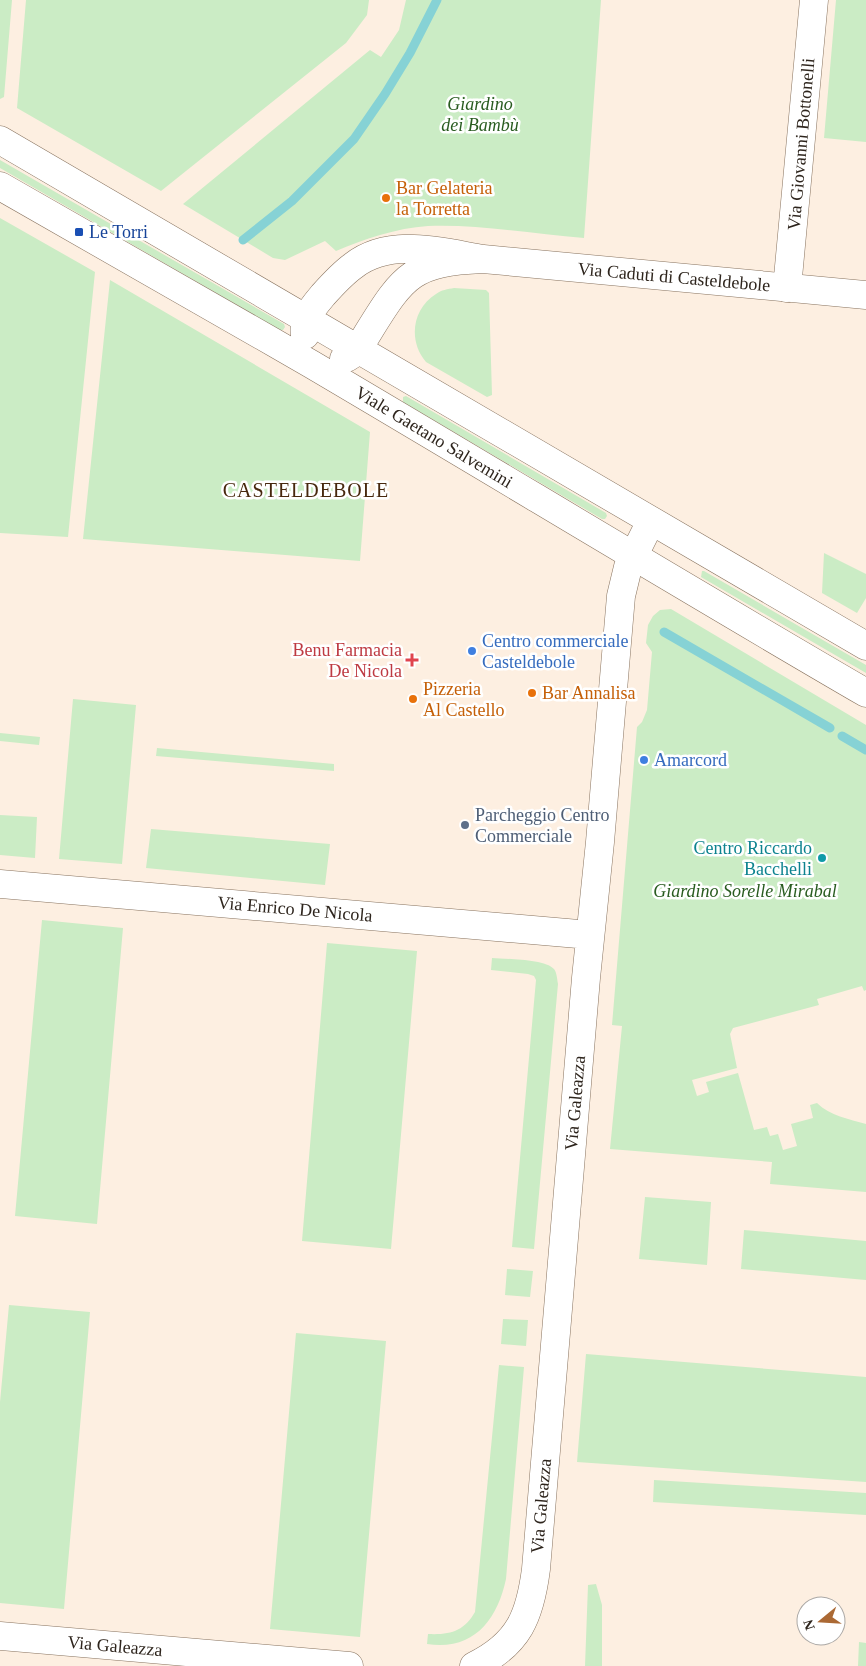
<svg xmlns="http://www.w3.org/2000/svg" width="866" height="1666" font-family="'Times New Roman',serif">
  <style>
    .green { fill: #cbecc5 }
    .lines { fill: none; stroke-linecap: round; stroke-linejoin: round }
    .stream { stroke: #86d2d5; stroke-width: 9 }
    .street-casing { stroke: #88735f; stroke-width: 29 }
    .secondary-casing { stroke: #88735f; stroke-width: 29 }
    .street { stroke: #fff; stroke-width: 28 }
    .secondary { stroke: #fff; stroke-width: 28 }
    .food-dot { fill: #e8710a; stroke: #fff; stroke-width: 2 }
    .transit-dot { fill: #1a4fb4; stroke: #fff; stroke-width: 2 }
    .shop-dot { fill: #3f7fe0; stroke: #fff; stroke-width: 2 }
    .health-dot { fill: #e0444e; stroke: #fff; stroke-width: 2 }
    .service-dot { fill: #5c6f8a; stroke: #fff; stroke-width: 2 }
    .culture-dot { fill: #0f9aa8; stroke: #fff; stroke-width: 2 }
    .labels { text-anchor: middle; stroke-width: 5; stroke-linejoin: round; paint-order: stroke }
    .park-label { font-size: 18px; font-style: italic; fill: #295c20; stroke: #fff }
    .street-label { font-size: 18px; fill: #2e251d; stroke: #fff }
    .food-label { font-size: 18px; fill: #c56008; stroke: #fff; text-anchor: start }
    .transit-label { font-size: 18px; fill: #164399; stroke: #fff; text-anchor: start }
    .shop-label { font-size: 18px; fill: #366cbe; stroke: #fff; text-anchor: start }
    .health-label { font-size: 18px; fill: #be3a42; stroke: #fff; text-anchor: end }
    .service-label { font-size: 18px; fill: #4e5e75; stroke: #fff; text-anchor: start }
    .culture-label { font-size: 18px; fill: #0d838f; stroke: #fff; text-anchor: end }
    .quarter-label { font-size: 20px; letter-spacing: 1px; fill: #47280e; stroke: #fff }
  </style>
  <rect width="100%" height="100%" fill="#fdefe1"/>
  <!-- green -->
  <path class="green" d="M0,0H12L4,97L0,99Z
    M26,0H369L367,15L346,43L161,191L17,108Z
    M406,0H601L584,238C533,234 478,224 428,226C396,228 365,239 336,251L325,241L285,260L273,258L183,204L370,50L381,57L399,30Z
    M836,0H866V142L824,138Z
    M0,160L284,324L285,327L283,330H280L0,168Z
    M0,218L95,272L68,537L0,533Z
    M110,280L370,432L360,561L83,539Z
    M454,288L486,290L489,293L492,395L487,397L426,362C408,341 412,309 436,294C441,290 448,289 454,288Z
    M406,396L606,513L607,516L605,519H602L403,402V397Z
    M824,553L866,574V598L857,613L822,593Z
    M702,571H704L866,665V673L701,577Z
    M671,609L866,725V990L864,991L862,986L817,999L819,1005L733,1028L730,1034L737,1068L692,1080L697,1096L709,1092L706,1082L738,1073L754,1130L767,1127L770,1136L778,1134L783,1150L797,1146L791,1124L813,1118L810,1105L817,1103C830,1116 849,1119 866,1124V1192L770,1184L772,1162L610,1149L622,1026L612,1025L637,727L642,722L647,710L652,652L646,643L648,625L653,616L660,610Z
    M73,699L136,705L122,864L59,859Z
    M0,733L40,737L39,745L0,741Z
    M157,748L334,764V771L156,756Z
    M0,815L37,817L35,858L0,855Z
    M151,829L330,844L325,885L146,868Z
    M42,920L123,928L97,1224L15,1216Z
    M327,943L417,951L391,1249L302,1241Z
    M492,958C506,959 545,959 554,969C557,973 557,979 558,984L534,1249L512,1247L536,980L534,976L528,974L491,970Z
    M645,1197L711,1202L707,1265L639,1259Z
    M744,1230L866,1241V1280L741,1269Z
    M507,1269L533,1271L530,1297L505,1295Z
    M9,1305L90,1312L64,1609L0,1603V1402Z
    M503,1319L528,1320L526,1346L501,1344Z
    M296,1333L386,1341L360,1637L270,1629Z
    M586,1354L866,1377V1482L577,1462Z
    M499,1365L524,1367L506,1579C497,1621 473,1651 427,1644L428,1634C451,1635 464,1631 475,1612Z
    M654,1480L866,1493V1515L653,1502Z
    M596,1584L602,1605V1666H585L588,1585Z
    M859,1642L866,1643V1666H858Z"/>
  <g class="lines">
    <!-- stream -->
    <path class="stream" d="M243,240L292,201L354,139L385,94L410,53L437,0
      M664,632L830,728
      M842,736L866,750"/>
    <defs>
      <path id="street" d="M787,288L814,0
        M0,884L590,935
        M0,1636L349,1666
        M474,1666C519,1644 530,1616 536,1569L586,978L600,842L621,596L628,567L651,521"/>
      <path id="secondary" d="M0,140L866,646
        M0,186C104,246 208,304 311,364C496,473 680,585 866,693
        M305,335C302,319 313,307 323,295C332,285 342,274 353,266C390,237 441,252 483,259L866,295
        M344,359C357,354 362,342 369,331C404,274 414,262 483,259"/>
    </defs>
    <!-- street casing -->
    <use href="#street" class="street-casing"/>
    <!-- secondary casing -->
    <use href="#secondary" class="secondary-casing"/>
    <!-- street -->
    <use href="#street" class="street"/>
    <!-- secondary -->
    <use href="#secondary" class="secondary"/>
  </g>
  <!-- markers -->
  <g class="food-dot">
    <circle cx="386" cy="198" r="5"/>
    <circle cx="532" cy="693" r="5"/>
    <circle cx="413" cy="699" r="5"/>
  </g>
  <rect class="transit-dot" x="74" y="227" width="10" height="10" rx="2.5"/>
  <g class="shop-dot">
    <circle cx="472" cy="651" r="5"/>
    <circle cx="644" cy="760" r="5"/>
  </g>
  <path class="health-dot" d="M409.5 652.5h5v5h5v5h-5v5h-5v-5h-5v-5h5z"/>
  <circle class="service-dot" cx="465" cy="825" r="5"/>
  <circle class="culture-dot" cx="822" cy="858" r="5"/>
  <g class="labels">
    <!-- park labels -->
    <g class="park-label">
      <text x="480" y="110">Giardino<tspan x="480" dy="21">dei Bambù</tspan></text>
      <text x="745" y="897">Giardino Sorelle Mirabal</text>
    </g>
    <!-- street labels -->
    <g class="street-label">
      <text transform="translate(801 144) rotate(-85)" y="6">Via Giovanni Bottonelli</text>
      <text transform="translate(674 277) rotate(5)" y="6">Via Caduti di Casteldebole</text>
      <text transform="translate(434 437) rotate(31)" y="6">Viale Gaetano Salvemini</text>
      <text transform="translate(295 909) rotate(5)" y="6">Via Enrico De Nicola</text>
      <text transform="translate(575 1103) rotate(-85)" y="6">Via Galeazza</text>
      <text transform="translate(541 1506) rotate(-85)" y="6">Via Galeazza</text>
      <text transform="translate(115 1646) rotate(5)" y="6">Via Galeazza</text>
    </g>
    <!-- food labels -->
    <g class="food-label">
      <text x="396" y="194">Bar Gelateria<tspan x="396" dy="21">la Torretta</tspan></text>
      <text x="423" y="695">Pizzeria<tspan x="423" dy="21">Al Castello</tspan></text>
      <text x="542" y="699">Bar Annalisa</text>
    </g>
    <!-- transit labels -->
    <g class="transit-label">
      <text x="89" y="238">Le Torri</text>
    </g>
    <!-- shop labels -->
    <g class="shop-label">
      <text x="482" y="647">Centro commerciale<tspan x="482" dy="21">Casteldebole</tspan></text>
      <text x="654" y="766">Amarcord</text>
    </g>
    <!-- health labels -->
    <g class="health-label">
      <text x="402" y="656">Benu Farmacia<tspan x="402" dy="21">De Nicola</tspan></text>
    </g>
    <!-- service labels -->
    <g class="service-label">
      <text x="475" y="821">Parcheggio Centro<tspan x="475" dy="21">Commerciale</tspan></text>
    </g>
    <!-- culture labels -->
    <g class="culture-label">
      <text x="812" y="854">Centro Riccardo<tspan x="812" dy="21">Bacchelli</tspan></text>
    </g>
    <!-- quarter labels -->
    <g class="quarter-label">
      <text x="306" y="497">CASTELDEBOLE</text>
    </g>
  </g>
  <!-- north arrow -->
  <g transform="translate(821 1621) rotate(252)"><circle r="24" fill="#ffffff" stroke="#aba8a5"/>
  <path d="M0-4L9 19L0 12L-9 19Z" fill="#ab6934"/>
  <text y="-8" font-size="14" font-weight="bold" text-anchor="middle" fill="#2e251d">N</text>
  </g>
</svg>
